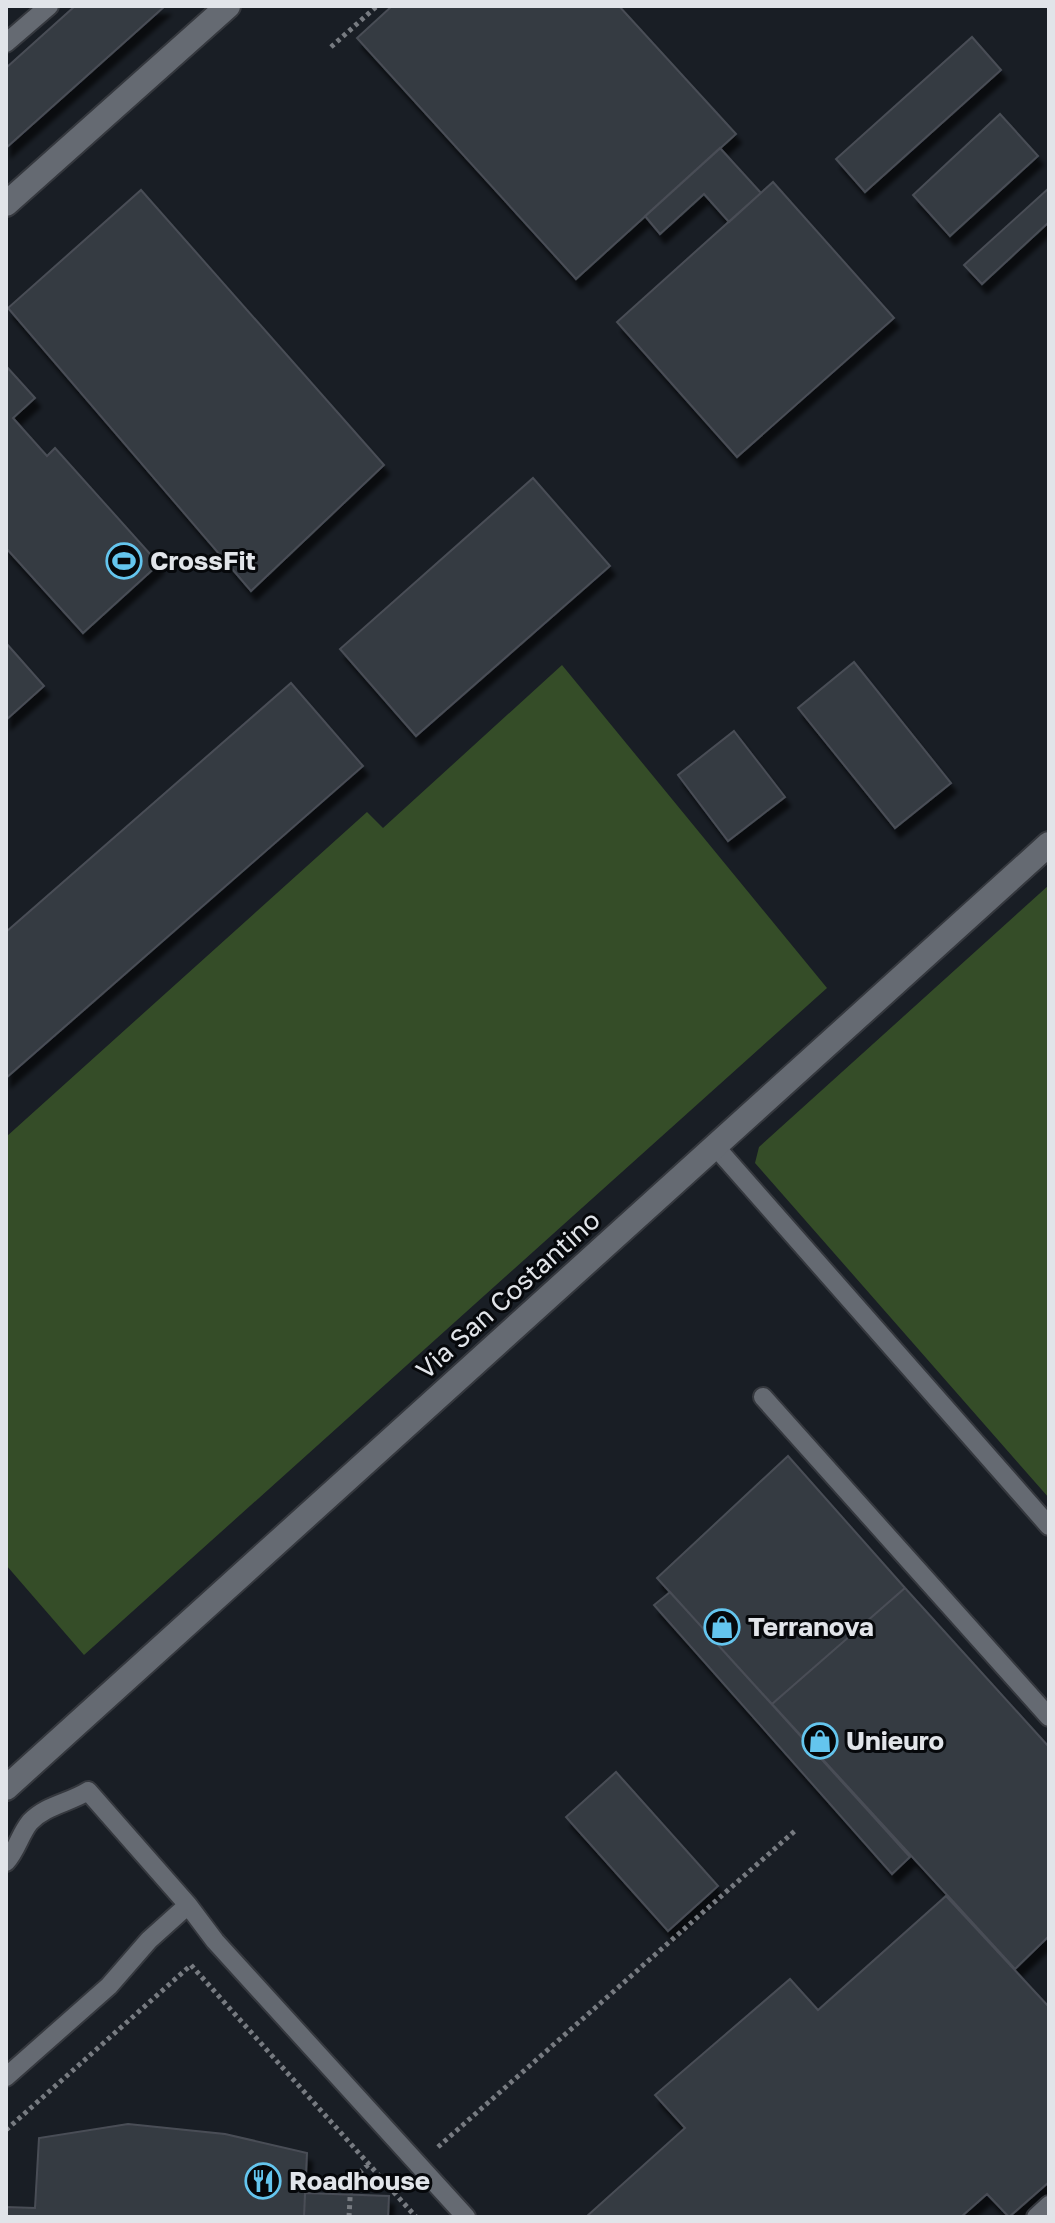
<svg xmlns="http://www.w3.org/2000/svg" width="1055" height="2223" font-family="'Golos Text',sans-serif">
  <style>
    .green { fill: #354d28 }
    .building { fill: #363a42; stroke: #494e56; stroke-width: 2; filter: url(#shadow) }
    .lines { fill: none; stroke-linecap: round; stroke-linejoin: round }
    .service-casing { stroke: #35383e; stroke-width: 22 }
    .minor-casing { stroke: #35383e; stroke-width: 28 }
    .path { stroke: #777b81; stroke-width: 5; stroke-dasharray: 4 4; stroke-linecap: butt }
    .service { stroke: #656a72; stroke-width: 18 }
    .minor { stroke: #656a72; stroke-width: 24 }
    .labels { text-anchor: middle; stroke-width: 6; stroke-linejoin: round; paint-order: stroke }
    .poi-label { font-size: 26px; font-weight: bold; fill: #e1e4e9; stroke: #06080b; text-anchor: start }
    .street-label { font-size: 26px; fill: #e1e4e9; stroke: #06080b }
  </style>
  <defs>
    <filter id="shadow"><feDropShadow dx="5" dy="9" stdDeviation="2" flood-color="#0009"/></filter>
  </defs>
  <rect width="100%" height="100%" fill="#191e25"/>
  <!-- green -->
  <path class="green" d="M562,665L827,988L84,1655L6,1565V1137L367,812L383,828Z
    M1049,885V1498L755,1163L759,1147Z"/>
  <!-- building -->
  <path class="building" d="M75,6H165L6,148V68Z
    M392,6H619L736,134L576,279L357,38Z
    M972,37L1001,70L865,192L836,159Z
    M1000,114L1038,156L950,236L913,195Z
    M720,148L761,193L729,222L704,194L660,234L645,216Z
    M773,182L894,318L737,457L617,322Z
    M1049,188V222L982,284L964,265Z
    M141,190L384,465L251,591L8,308Z
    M6,366L35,398L13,418L47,456L55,448L159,564L83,633L6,548Z
    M533,478L610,566L416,736L340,649Z
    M6,643L44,686L6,720Z
    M854,662L951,783L895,828L798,708Z
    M291,683L363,766L6,1078V932Z
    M734,731L785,797L728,841L678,775Z
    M788,1456L905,1588L772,1704L657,1578Z
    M905,1588L1049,1747V1936L1015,1969L772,1704Z
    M670,1592L910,1857L892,1874L654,1605Z
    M616,1772L718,1886L668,1931L566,1817Z
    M946,1896L1049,2007V2182L1009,2217L987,2194L961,2217H586L685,2128L655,2095L790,1979L818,2010Z
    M128,2124L225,2134L307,2153L304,2217H6V2207L35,2208L39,2138Z
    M305,2193L389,2196L388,2217H304Z"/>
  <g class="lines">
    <defs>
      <path id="service" d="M6,43L49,6
        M714,1145L1049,1526
        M763,1397L1049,1717
        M6,1862C17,1850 20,1834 30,1822C46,1805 69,1803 88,1791L188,1905L215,1941L466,2217
        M6,2077L109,1986L149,1940L188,1905
        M1036,2217L1049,2205"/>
      <path id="minor" d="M6,204L228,6
        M6,1788L1049,844"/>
    </defs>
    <!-- service casing -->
    <use href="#service" class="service-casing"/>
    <!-- minor casing -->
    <use href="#minor" class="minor-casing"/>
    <!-- path -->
    <path class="path" d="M331,47L377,6
      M6,2130L191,1965L416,2217
      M438,2147L797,1829
      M349,2217L351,2180L369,2164"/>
    <!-- service -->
    <use href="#service" class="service"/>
    <!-- minor -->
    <use href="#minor" class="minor"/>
  </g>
  <!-- icons -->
  <defs>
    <symbol id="stadium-ring" viewBox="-11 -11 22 22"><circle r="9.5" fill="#06080b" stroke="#64c5ee" stroke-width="1.5"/><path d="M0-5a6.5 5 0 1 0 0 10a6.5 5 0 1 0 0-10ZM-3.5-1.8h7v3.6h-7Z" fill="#64c5ee"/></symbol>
    <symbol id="shop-ring" viewBox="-11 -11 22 22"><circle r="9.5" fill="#06080b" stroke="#64c5ee" stroke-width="1.5"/><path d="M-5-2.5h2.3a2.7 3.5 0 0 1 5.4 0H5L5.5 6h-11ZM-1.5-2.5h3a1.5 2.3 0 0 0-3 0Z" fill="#64c5ee"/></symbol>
    <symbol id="restaurant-ring" viewBox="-11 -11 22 22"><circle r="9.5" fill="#06080b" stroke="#64c5ee" stroke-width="1.5"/><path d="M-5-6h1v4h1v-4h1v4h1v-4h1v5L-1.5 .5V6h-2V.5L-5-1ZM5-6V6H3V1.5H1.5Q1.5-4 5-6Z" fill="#64c5ee"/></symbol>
  </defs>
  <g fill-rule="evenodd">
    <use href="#stadium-ring" x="104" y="541" width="40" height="40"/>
    <use href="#shop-ring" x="702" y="1607" width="40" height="40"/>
    <use href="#shop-ring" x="800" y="1721" width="40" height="40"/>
    <use href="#restaurant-ring" x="243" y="2161" width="40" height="40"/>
  </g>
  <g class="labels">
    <!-- poi labels -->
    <g class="poi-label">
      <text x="150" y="570">CrossFit</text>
      <text x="748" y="1636">Terranova</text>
      <text x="846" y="1750">Unieuro</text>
      <text x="289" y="2190">Roadhouse</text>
    </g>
    <!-- street labels -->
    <g class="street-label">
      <text transform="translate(508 1295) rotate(-42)" y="9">Via San Costantino</text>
    </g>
  </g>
  <!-- border -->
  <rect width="1055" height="2223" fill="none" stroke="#e1e4e9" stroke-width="16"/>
</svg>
